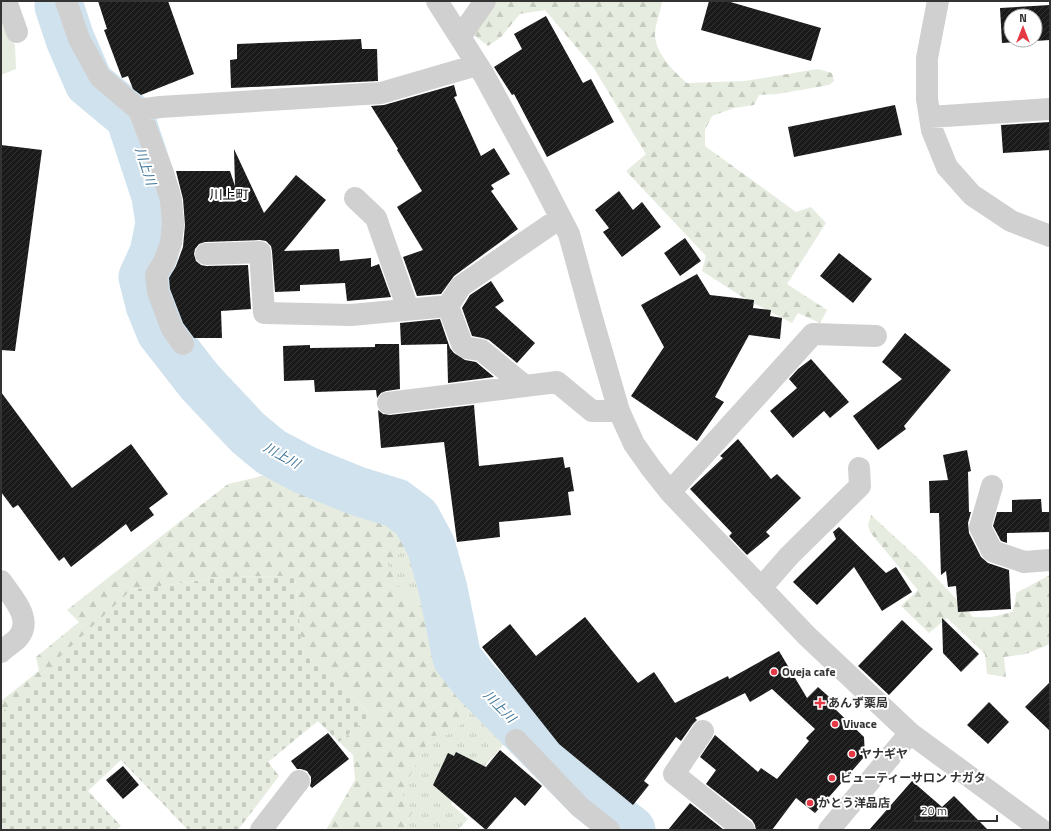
<svg xmlns="http://www.w3.org/2000/svg" width="1051" height="831" font-family="'Titillium Web','Noto Sans JP',sans-serif">
  <style>
    .grass { fill: url(#grass-tufts) }
    .forest { fill: url(#forest-firs) }
    .cemetery { fill: url(#cemetery-stones) }
    .green { fill: #e6ecdf }
    .lines { fill: none; stroke-linecap: round; stroke-linejoin: round }
    .river { stroke: #cfe2ee; stroke-width: 49 }
    .building { fill: url(#building-hatch); fill-rule: evenodd }
    .minor { stroke: #d0d0d0; stroke-width: 22 }
    .poi-dot { fill: #e63946; stroke: #fff; stroke-width: 1.5 }
    .labels { text-anchor: middle; stroke-width: 4; stroke-linejoin: round; paint-order: stroke }
    .poi-label { font-size: 12px; font-weight: bold; fill: #333; stroke: #fff; text-anchor: start }
    .water-label { font-size: 13px; font-style: italic; fill: #3f7597; stroke: #fff }
    .neighbourhood-label { font-size: 13px; fill: #000; stroke: #fff }
  </style>
  <defs>
    <pattern id="grass-tufts" width="24" height="20" patternUnits="userSpaceOnUse"><rect width="24" height="20" fill="#e6ecdf"/><path d="M3 7l-1-3M5 7V3M7 7l1-3M15 17l-1-3M17 17v-4M19 17l1-3" fill="none" stroke="#c6cbc0"/></pattern>
    <pattern id="forest-firs" width="22" height="20" patternUnits="userSpaceOnUse"><rect width="22" height="20" fill="#e6ecdf"/><path d="M5 1l3.5 6h-7zM16 11l3.5 6h-7z" fill="#c6cbc0"/></pattern>
    <pattern id="cemetery-stones" width="16" height="16" patternUnits="userSpaceOnUse"><rect width="16" height="16" fill="#e6ecdf"/><path d="M2 7V4a2 2 0 0 1 4 0v3zM10 15v-3a2 2 0 0 1 4 0v3z" fill="#c6cbc0"/></pattern>
    <pattern id="building-hatch" width="6" height="6" patternUnits="userSpaceOnUse"><rect width="6" height="6" fill="#1a1a1a"/><path d="M-1 1l2-2M0 6l6-6M5 7l2-2" fill="none" stroke="#333"/></pattern>
  </defs>
  <rect width="100%" height="100%" fill="#fff"/>
  <!-- grass -->
  <path class="grass" d="M421,542L431,566L444,614L412,602L397,584L385,561Z
    M475,688L514,733L451,804L468,819L458,830H404L406,823L413,811L401,793L431,735H447L466,720Z"/>
  <!-- forest -->
  <path class="forest" d="M494,1H662C661,11 656,21 655,32C654,52 672,70 687,83L745,81L818,69L832,73L834,81L829,85L777,94L759,95L754,105L734,108L712,116L705,130V146L796,212L811,207L826,223L787,284L827,310L820,323L798,313L792,323L744,298L702,271L706,256L626,171L646,154L593,67L545,10L520,14L501,37L488,46L474,35Z
    M288,470L385,506L407,521L421,542L386,561L397,584L412,602L444,614L453,659L475,688L466,720L447,735L431,736L401,793L413,811L406,823L404,830H326L355,780L353,755L339,742L372,715L304,654L301,645L300,627L295,579L289,576L226,577L131,590L54,668L45,679L1,715V701L39,671L36,657L79,622L67,610L228,484Z
    M871,515L921,561L973,617H992L1012,612L1015,604L1016,593L1050,575V644L1026,654L1004,657L1006,677L987,674L985,654L947,618L929,633L901,606L918,590L870,532L868,525Z"/>
  <!-- cemetery -->
  <path class="cemetery" d="M289,576L295,579L300,627L301,645L304,654L372,715L339,742L318,721L268,762L279,776L238,830H188L121,760L88,791L121,826L116,830H1V713L45,679L53,668L52,664L131,590L226,577Z"/>
  <!-- green -->
  <path class="green" d="M1,8L15,46L16,69L1,75Z"/>
  <g class="lines">
    <!-- river -->
    <path class="river" d="M59,6L70,39L89,83L130,117L156,196L160,223L154,253L143,277L150,305L161,332L200,382L248,433L271,452L305,470L357,491L396,503L416,518L431,546L443,589L457,658L477,683L590,798L631,830"/>
  </g>
  <!-- building -->
  <path class="building" d="M98,1H168L194,74L141,95L133,89L128,76L122,78L104,30L107,29Z
    M709,1H727L821,28L811,61L701,30Z
    M1050,5V40L1002,43L1000,8ZM1011,16H1035V40H1011Z
    M546,16L583,83L591,79L614,122L547,157L514,94L512,95L494,67L522,49L514,34Z
    M361,39L362,49H377L378,81L231,88L230,60L237,59V44Z
    M454,85L457,96L454,97L481,156L494,148L510,174L491,185L494,189L491,191L518,229L454,276L441,294L417,296L403,257L423,250L397,207L422,191L397,150L398,149L371,106L384,105Z
    M895,105L902,135L794,157L788,127Z
    M1050,122V150L1003,153L1001,125Z
    M1,145L42,150L15,351L1,350Z
    M234,149L264,213L296,175L326,200L284,251L339,249L340,261L371,258V267L379,264L391,297L347,301L345,283L300,285V291L275,292L272,251L271,246L266,241L260,240L205,242L199,244L195,249L194,254L196,261L201,265L206,266L248,265L251,309L221,311L222,338H194L183,323L170,289L169,278L176,266L183,247L185,225L183,199L176,171H230L235,186Z
    M619,191L633,210L642,202L661,227L622,257L603,232L609,228L595,210Z
    M685,238L701,261L680,276L664,253Z
    M839,253L872,279L853,303L820,276Z
    M697,274L710,295L754,300L753,308L771,310L770,316L782,318L780,339L749,335L715,397L724,402L697,441L631,396L664,347L641,305Z
    M491,281L504,301L495,307L535,343L517,363L489,340L483,338L472,336L462,308L470,295Z
    M440,319L450,348L454,353L465,360L476,362L494,377L448,383L447,344L401,345L400,323Z
    M905,333L951,370L904,426L906,429L878,450L853,416L902,379L882,362Z
    M375,344H399L400,389L386,391L381,393L377,398L376,390L315,392L314,380L284,381L283,346L310,345V348L375,347Z
    M811,359L849,402L830,418L824,411L793,438L770,411L797,388L789,379L798,369Z
    M1,392L72,488L131,444L168,494L149,508L154,515L131,532L126,524L71,567L64,557L59,561L18,505L13,508L1,492Z
    M474,405L479,466L563,457L565,468L570,467L574,491L568,492L571,515L499,522L500,537L457,542L444,442L381,448L378,410L383,414L390,415Z
    M738,439L771,479L777,474L801,498L766,532L770,536L747,555L729,536L732,533L690,489L723,458L720,456Z
    M967,450L971,471L968,472L969,512H971L968,523L969,533L981,557L988,563L1009,570L1011,609L958,612L956,586L948,587L946,571L941,575L939,513H930L929,481L948,480L943,455Z
    M1041,499L1042,512H1050V532L1007,533V543L1001,541L993,526L997,512H1012V500Z
    M839,527L886,573L896,567L912,592L882,611L854,567L817,605L793,582L836,539L833,532Z
    M585,617L638,683L654,672L675,703L728,676L729,679L779,651L807,698L818,687L836,703L833,707L864,737L865,756L815,813L796,798L772,830H756L755,825L752,820L706,784L716,770L700,757L715,735L758,772L761,768L777,779L809,741L806,738L815,729L772,689L750,702L745,693L695,718L697,720L693,724L681,741L676,737L644,781L649,785L633,805L559,744L482,647L510,624L536,656Z
    M942,618L979,654L961,672L943,653Z
    M902,620L933,649L889,695L858,666Z
    M1050,682V731L1025,707Z
    M989,702L1009,722L988,744L967,725Z
    M328,733L349,759L312,788L310,786L311,782V777L307,771L301,769H297L291,761Z
    M500,750L542,786L525,806L515,797L486,830L433,785L448,753L454,756L456,752L486,767Z
    M123,766L139,785L123,799L106,780Z
    M912,781L942,807L954,796L988,830H869Z
    M690,803L724,830H668Z"/>
  <g class="lines">
    <!-- minor -->
    <path class="minor" d="M6,1L17,32
      M66,1L79,39L100,77L139,110L163,173L171,200L173,224L171,243L164,262L156,275L158,292L172,329L183,344
      M437,1L484,75L538,174L569,234L592,318L619,411L634,444L651,468L670,492L807,636L910,733L1042,830
      M938,1L927,58V99L932,130L947,167L972,195L1011,221L1050,236
      M460,37L485,1
      M139,110L160,107L381,93L477,65
      M930,117L1050,109
      M355,198L376,218L408,309
      M206,254L260,252L264,313L351,315L448,306
      M525,386L481,350L467,348L462,344L448,306L461,286L560,218
      M388,403L557,382L592,411H619
      M992,486L980,527L992,551L1024,562L1050,560
      M670,492L813,334L876,336
      M1,581C12,597 34,619 18,638C13,643 6,647 1,652
      M761,588L789,556L860,486L859,468
      M703,731L674,774L744,830
      M516,740L579,806L609,830
      M261,830L299,781
      M829,830L910,733"/>
  </g>
  <!-- markers -->
  <g class="poi-dot">
    <circle cx="774" cy="672" r="4"/>
    <path d="M818 697h4v4h4v4h-4v4h-4v-4h-4v-4h4z"/>
    <circle cx="835" cy="724" r="4"/>
    <circle cx="852" cy="754" r="4"/>
    <circle cx="832" cy="778" r="4"/>
    <circle cx="810" cy="803" r="4"/>
  </g>
  <g class="labels">
    <!-- poi labels -->
    <g class="poi-label">
      <text x="782" y="676">Oveja cafe</text>
      <text x="828" y="707">あんず薬局</text>
      <text x="843" y="728">Vivace</text>
      <text x="860" y="758">ヤナギヤ</text>
      <text x="840" y="782">ビューティーサロン ナガタ</text>
      <text x="818" y="807">かとう洋品店</text>
    </g>
    <!-- water labels -->
    <g class="water-label">
      <text transform="translate(146 166) rotate(72)" y="5">川上川</text>
      <text transform="translate(282 455) rotate(29)" y="5">川上川</text>
      <text transform="translate(500 706) rotate(45)" y="5">川上川</text>
    </g>
    <!-- neighbourhood labels -->
    <g class="neighbourhood-label">
      <text x="229" y="199">川上町</text>
    </g>
  </g>
  <!-- border -->
  <rect width="1051" height="831" fill="none" stroke="#333333" stroke-width="4"/>
  <!-- north arrow -->
  <g transform="translate(1023 28)"><circle r="19" fill="#ffffff" stroke="#adadad"/>
  <path d="M0-3L7 15L0 10L-7 15Z" fill="#e63946"/>
  <text y="-6" font-size="11" font-weight="bold" text-anchor="middle" fill="#333333">N</text>
  </g>
  <!-- scale -->
  <path d="M915 815v6h82v-6" fill="none" stroke="#333333" stroke-width="2"/>
  <text x="921" y="815" font-size="12" fill="#333333" stroke="#ffffff" stroke-width="3" paint-order="stroke">20 m</text>
</svg>
